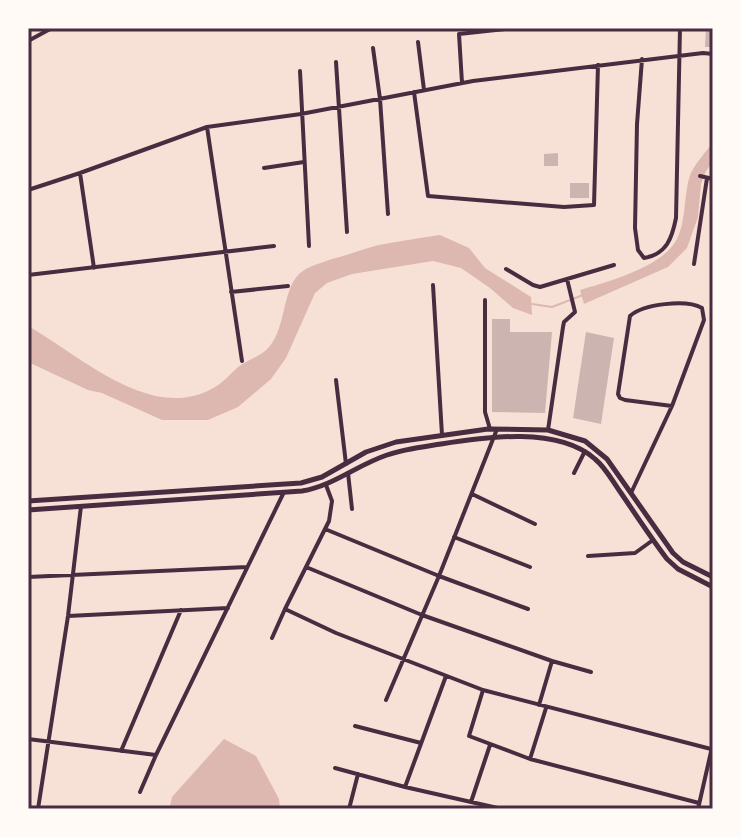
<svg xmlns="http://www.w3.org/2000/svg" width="741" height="837" font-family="'Noto Sans',sans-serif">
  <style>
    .water { fill: #dcb8b0 }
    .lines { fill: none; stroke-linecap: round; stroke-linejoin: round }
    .stream { stroke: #dcb8b0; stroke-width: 2 }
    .building { fill: #ccb4b1 }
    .minor { stroke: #4a2c40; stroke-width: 4 }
    .secondary { stroke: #4a2c40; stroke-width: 5 }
    .neatline { fill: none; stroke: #4a2c40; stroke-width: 3 }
  </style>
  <rect width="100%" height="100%" fill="#f7e1d7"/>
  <!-- water -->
  <path class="water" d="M713,142V162L706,171L701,184L698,217L687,248L668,267L584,304L580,290C607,282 663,267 677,239C687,219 683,193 691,173C696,162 706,152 713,142Z
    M440,235L469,248L485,268L531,297L532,315L513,308L490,288L461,268L433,261L352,274L327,283L315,293L286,358L271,379L238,407L208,420H162L102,393L88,390L28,362V326C80,355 152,425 215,387C224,382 231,373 238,367C247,360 262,356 269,347C286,328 282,291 299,274C308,266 321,263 332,259C348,255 363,249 379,245C399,241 420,238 440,235Z
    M224,739L256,756L279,799L280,809H169L172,797Z"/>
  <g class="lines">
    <!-- stream -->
    <path class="stream" d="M532,304L552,307L583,295"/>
  </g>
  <!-- building -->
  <path class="building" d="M706,28H713V47H705Z
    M558,153V166H544V154Z
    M570,183H589V198H570Z
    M492,319H510V332H552L545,413L492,412Z
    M586,332L614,338L601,424L573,418Z"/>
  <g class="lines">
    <!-- minor -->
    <path class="minor" d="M28,41L52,28
      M418,42L424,90
      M373,48L380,99L388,214
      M642,59L637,124L635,228L638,250L644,258C667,254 672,238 676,218L680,28
      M336,62L347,232
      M300,71L309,246
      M462,83L459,34L514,28
      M414,92L428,196L564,207L594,205L598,65
      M207,127L242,361
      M264,168L304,162
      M80,173L94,268
      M700,176L713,179
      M28,190L80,173L207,127L301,114L473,81L703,53L713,54
      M694,264L707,178
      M506,269L533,285L540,287L614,265
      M28,275L274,246
      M433,285L442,435
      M231,292L288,286
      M485,300V412L490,429
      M336,380L346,464
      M548,430L563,327L564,322L575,312L567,279
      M348,473L352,509
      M574,473L585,451
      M326,485L332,501L329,521L285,609L336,633L483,690L711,749
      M631,493L672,406L704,320L702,308C686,299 643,304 630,316L618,394L620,398L625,400L672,406
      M472,494L535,524
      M325,529L439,576L528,609
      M454,537L530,567
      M588,556L635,553L653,540
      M306,567L422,615L552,661L539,705
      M28,577L247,567
      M28,586L29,577
      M68,616L228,608
      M272,638L285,609
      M552,661L591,672
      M483,690L469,736L530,759L699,803
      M386,700L439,576L497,429
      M355,726L421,743
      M28,739L156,755L284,492
      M121,751L181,610
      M530,759L546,708
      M335,768L405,787L502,809
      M405,787L446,676
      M140,792L156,755
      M471,802L490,745
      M38,809L68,616L81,506
      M349,809L358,774
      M698,809L713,743"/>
    <!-- secondary -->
    <path class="secondary" d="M28,501L301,483L322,477L366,452L396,442L488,429L548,430L585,441L607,459L673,553L683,562L713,577
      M28,510L302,491C333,486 357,465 387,455C404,449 422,447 441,444C486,437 558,426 595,459C606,468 613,482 621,493C636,515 651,538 667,559L678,569L713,587"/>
  </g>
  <!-- border -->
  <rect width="741" height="837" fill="none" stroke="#fffaf5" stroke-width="60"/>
  <rect x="30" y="30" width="681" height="777" class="neatline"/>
</svg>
